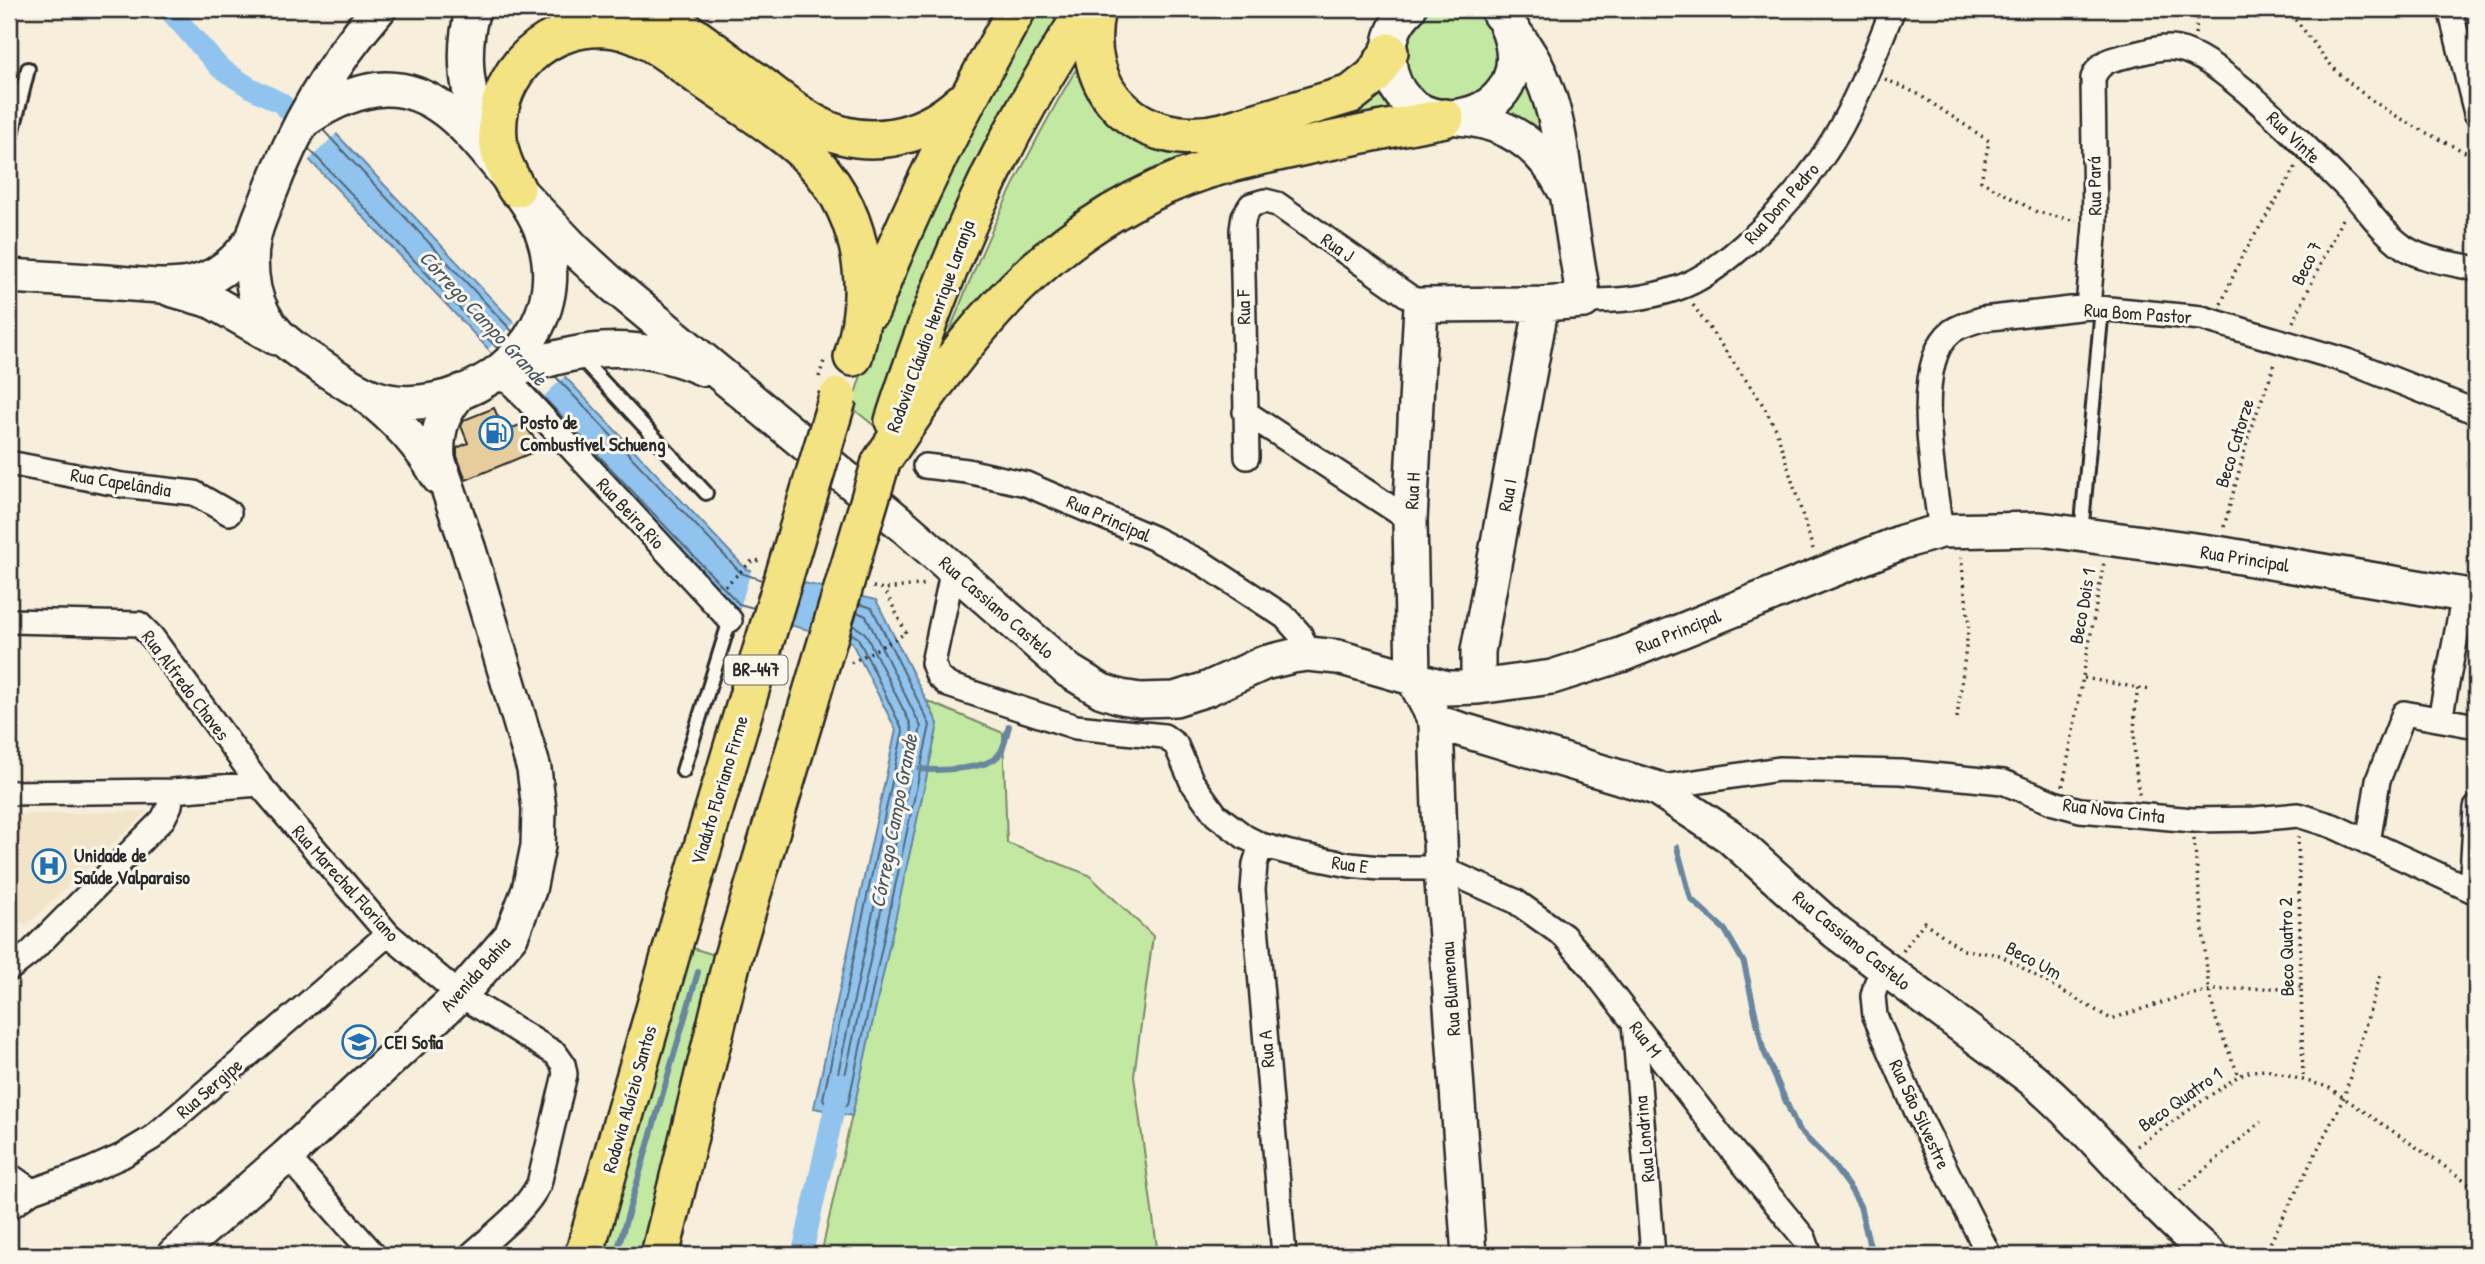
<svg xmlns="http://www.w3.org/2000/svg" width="2485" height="1264" font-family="'Patrick Hand',sans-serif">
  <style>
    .built { fill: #f2e4c9 }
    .green { fill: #c3e8a2; stroke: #778a66; stroke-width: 2 }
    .water { fill: #90c3ed; stroke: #68869f; stroke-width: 2 }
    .pier { fill: #f7eedc }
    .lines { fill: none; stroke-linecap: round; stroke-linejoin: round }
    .shore { stroke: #536879; stroke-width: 2 }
    .stream { stroke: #68869f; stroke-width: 6 }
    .canal { stroke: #90c3ed; stroke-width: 21 }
    .building { fill: #e7cc9c; stroke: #2b2b2b; stroke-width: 2 }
    .lane-casing { stroke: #2b2b2b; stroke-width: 18 }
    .street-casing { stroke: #2b2b2b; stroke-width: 28 }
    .secondary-casing { stroke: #2b2b2b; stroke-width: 38 }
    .primary-casing { stroke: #2b2b2b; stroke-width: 42 }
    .path { stroke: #2b2b2b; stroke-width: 3.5; stroke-dasharray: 2 5; stroke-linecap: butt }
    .lane { stroke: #fbf7ec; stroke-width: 12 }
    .street { stroke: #fbf7ec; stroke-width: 23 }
    .secondary { stroke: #fbf7ec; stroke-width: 33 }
    .primary { stroke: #f4e382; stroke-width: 37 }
    .primary-bridge-casing { stroke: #2b2b2b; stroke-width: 42; stroke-linecap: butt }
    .primary-bridge { stroke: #f4e382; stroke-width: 37 }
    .labels { text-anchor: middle; stroke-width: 6; stroke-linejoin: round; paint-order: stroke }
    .shield { fill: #fbf7ec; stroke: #696865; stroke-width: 2 }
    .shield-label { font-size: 18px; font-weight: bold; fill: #2b2b2b }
    .street-label { font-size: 19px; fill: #2b2b2b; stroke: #fbf7ec }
    .poi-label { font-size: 19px; font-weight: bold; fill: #2b2b2b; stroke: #fbf7ec; text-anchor: start }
    .water-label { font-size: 21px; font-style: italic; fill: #495965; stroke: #fbf7ec }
  </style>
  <rect width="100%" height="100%" fill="#f7eedc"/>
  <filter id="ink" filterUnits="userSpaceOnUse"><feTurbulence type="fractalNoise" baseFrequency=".0143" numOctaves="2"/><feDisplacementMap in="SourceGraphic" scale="14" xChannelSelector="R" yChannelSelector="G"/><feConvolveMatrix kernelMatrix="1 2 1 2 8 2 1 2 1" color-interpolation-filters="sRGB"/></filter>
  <g filter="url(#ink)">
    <!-- built -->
    <path class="built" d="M148,811L27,925L9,917V815Z"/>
    <!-- green -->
    <path class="green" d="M1031,9H1072L897,371L877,428L851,407L880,315Z
      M1425,9H1478L1484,12L1503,41L1488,94L1434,106L1398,64L1419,12Z
      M1075,71L1086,73L1129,132L1383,88L1403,113L1235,151L962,333L950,330C985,239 1026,154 1075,71Z
      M1523,76L1555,140L1497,118Z
      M927,701L1003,733L1007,843L1089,875L1153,936L1134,1076L1158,1255H821L938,724Z
      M689,947L718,956L645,1255H601Z"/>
    <!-- water -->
    <path class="water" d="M295,90L746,569L876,600L938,724L852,1116L814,1108L896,730L851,641L736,611L268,116Z"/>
    <!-- pier -->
    <path class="pier" d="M295,87L338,132L307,162L265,117L266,113Z
      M514,323L565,376L538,402L488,349Z
      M752,567L800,578L785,627L738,615Z"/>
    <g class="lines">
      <!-- shore -->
      <path class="shore" d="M323,130L512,331
        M309,149L497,348
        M556,377L741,573L762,580
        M531,384L739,604L754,608
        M853,625L865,633L910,723L912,732L834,1092L838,1096L841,1094L921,727L866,616L857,612
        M851,633L858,638L903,731L823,1099L826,1103L844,1107L848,1104L930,725L872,608L860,604"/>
      <!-- stream -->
      <path class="stream" d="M920,769C937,771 991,770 1000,753C1005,746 1006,735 1009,726
        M1677,847L1691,899L1725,930L1744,963L1763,1049L1798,1129L1833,1165L1851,1190L1860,1206L1872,1255
        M616,1255L698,972"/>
      <!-- canal -->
      <path class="canal" d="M168,9L220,68L249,87L281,103L300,122
        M802,1255L840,1083"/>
    </g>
    <!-- building -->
    <path class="building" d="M494,408L504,431L523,424L543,448L466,480L457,456V448L468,443L461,426L464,420Z"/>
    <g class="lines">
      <defs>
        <path id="lane" d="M9,146L28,69
          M580,357L706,493
          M2081,534L2102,308
          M683,771L730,620"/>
        <path id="street" d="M2450,9L2476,113
          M1584,301C1616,301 1647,299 1678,288C1702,280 1726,261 1744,245C1775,218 1803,187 1825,153C1853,112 1874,55 1893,9
          M2088,307L2095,225L2093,78C2100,60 2113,59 2131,55C2146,51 2162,46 2178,49C2221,56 2319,160 2353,194C2370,212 2384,234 2405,248C2425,261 2453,263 2476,269
          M503,374L730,620
          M1245,412L1410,520
          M1247,457L1242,230L1244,216L1251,205L1265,201L1277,204L1421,305
          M9,463L122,485L194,493L229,513
          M925,466L967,471L1026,484L1153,538L1204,564L1285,617L1300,634L1308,654
          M1941,531C1935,483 1910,363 1952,331C1961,325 1972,322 1982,319L2088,307L2202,318L2347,361L2476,412
          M953,569L933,663L938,676L948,685L1076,727L1164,736L1176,745L1192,782L1216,815L1245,837L1261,845L1290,853L1350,865L1380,868H1441L1515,901L1564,936L1591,967L1727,1144L1804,1238L1810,1255
          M9,621L139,624L152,637L259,784
          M2440,719L2464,595
          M1656,788L1779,769L1901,772L2003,782L2054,803L2080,810L2193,820L2255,819L2298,815L2333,826L2476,892
          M9,793L172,791L259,784L388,934L460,995L556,1054L563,1064L565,1074L539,1184C524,1213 495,1233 471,1255
          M2368,843L2378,780L2404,713L2476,726
          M1261,845L1255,864L1253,890L1284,1255
          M2471,890L2476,808
          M9,969L30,953L163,819L170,805L172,791
          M1888,972L1876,984L1873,996L1875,1016L1916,1110L1989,1255
          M1634,1023L1653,1255
          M287,1156L374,1255
          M9,1175L32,1191
          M9,1208L32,1191L86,1172L122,1156L152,1138L388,934"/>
        <path id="secondary" d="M473,9C460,53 467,100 485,142
          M1409,9C1396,21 1388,39 1389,57C1393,155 1549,124 1506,25
          M1458,118C1506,121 1542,146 1564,189
          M305,120C327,105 357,90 385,89C431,88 464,124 491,157C509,179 529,200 540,227C574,309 514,385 434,400C383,410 359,392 319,365C287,345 263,328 254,289C251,273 250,257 253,241C255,227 262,213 267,200C293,131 331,64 379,9
          M516,188L576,251L613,285L905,527L1069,671L1102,691L1121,697L1140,700L1175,699L1207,689L1264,663L1293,656L1308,654L1338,657L1447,688L1478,687L1552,677L1621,655L1902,542L1941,531L2040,529L2217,553L2476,597
          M9,276C41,278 74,280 107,282C169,287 213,297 253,238
          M170,289L211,301L276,338
          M502,375C575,348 630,337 704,369
          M366,396C396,419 420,445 439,478
          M1478,687V651L1542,304
          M1436,722L1656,788L1729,836L1836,932L2031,1078C2095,1133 2146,1201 2210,1255
          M174,1255L287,1156L460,995L511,936L529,890L538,846L539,809L534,769L469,550L438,459C436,431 443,410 462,391
          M1469,1255L1441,868L1436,722L1413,678L1410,520L1421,305L1542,304L1584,301C1579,269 1573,237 1569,206C1558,127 1556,75 1499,14"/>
        <path id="primary" d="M655,9C689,32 722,57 755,81C775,96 795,113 817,125C865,151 922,139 961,103
          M1096,9C1077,92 1141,151 1223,132L1351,94L1374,76L1389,52
          M516,188C507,172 499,157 498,138C492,73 549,19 615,29C650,35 681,64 710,84C741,106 776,126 804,152C862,206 875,284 853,357
          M871,310C911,203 962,108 1017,9
          M894,421C943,270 997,141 1087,9
          M881,462C967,332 1051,221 1206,170C1241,159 1278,152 1315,144C1358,135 1401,126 1445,118
          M584,1255L674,943
          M660,1255L732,960"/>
      </defs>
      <!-- lane casing -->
      <use href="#lane" class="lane-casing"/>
      <!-- street casing -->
      <use href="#street" class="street-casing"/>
      <!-- secondary casing -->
      <use href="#secondary" class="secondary-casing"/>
      <!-- primary casing -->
      <use href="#primary" class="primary-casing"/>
      <!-- path -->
      <path class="path" d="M2286,9C2302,26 2315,46 2330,64C2369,106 2425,133 2476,157
        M2195,34L2199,9
        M1885,79L1918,94L1989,141L1981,181L2037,212L2076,221
        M2221,304L2241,258L2296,167
        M1693,305L1760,400L1776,429L1813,549
        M2293,322L2344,215
        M819,377L824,361
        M2224,527L2250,431L2276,361
        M725,586L753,560L760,561
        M873,587L885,589L928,584
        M851,663L906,633L885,590
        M2084,678L2150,690
        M2138,688C2132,724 2134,759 2139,795
        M1957,718L1969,624L1961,557
        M2063,786L2104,562
        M2298,836L2303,1079
        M2194,839L2209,991L2217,1023L2239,1076
        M1903,951L1924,922L1963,950L2000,955L2111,1019L2179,997L2213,990L2301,987
        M2137,1146L2237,1077L2251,1071L2267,1070L2328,1087L2476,1188
        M2180,1190L2261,1122
        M2264,1255L2344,1097L2380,976"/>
      <!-- lane -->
      <use href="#lane" class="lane"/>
      <!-- street -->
      <use href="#street" class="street"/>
      <!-- secondary -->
      <use href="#secondary" class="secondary"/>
      <!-- primary -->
      <use href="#primary" class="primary"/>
      <defs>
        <path id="primary-bridge" d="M674,943L838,397
          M732,960L881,462"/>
      </defs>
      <!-- primary-bridge casing -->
      <use href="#primary-bridge" class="primary-bridge-casing"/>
      <!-- primary-bridge -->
      <use href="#primary-bridge" class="primary-bridge"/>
    </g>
  </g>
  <!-- icons -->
  <defs>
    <symbol id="fuel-ring" viewBox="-11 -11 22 22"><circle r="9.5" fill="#fbf7ec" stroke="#1f6fb2" stroke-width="1.5"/><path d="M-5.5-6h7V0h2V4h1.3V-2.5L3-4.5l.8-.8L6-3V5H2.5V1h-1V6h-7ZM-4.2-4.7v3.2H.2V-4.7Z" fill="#1f6fb2"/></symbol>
    <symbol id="hospital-ring" viewBox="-11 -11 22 22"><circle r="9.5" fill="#fbf7ec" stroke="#1f6fb2" stroke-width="1.5"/><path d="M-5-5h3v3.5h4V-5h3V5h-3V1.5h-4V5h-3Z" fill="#1f6fb2"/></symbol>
    <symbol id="school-ring" viewBox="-11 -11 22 22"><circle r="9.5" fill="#fbf7ec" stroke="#1f6fb2" stroke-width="1.5"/><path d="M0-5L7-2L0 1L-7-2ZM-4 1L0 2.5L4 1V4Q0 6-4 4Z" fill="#1f6fb2"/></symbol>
  </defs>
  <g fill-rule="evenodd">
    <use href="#fuel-ring" x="477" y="414" width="38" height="38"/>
    <use href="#hospital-ring" x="30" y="847" width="38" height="38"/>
    <use href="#school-ring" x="340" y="1023" width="38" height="38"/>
  </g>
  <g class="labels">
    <!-- shield labels -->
    <rect class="shield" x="724.5" y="655.5" width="63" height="29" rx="5"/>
    <g class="shield-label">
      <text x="756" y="676">BR-447</text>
    </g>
    <!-- street labels -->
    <g class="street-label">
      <text transform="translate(2294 137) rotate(44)" y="7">Rua Vinte</text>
      <text transform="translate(2094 186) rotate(-91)" y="7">Rua Pará</text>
      <text transform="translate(1781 203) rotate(-48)" y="7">Rua Dom Pedro</text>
      <text transform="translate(1338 247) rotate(35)" y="7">Rua J</text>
      <text transform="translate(2306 263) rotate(-64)" y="7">Beco 7</text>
      <text transform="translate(1243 307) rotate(-91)" y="7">Rua F</text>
      <text transform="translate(2138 313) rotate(4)" y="7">Rua Bom Pastor</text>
      <text transform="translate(930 326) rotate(-70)" y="7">Rodovia Cláudio Henrique Laranja</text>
      <text transform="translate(2234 443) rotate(-73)" y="7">Beco Catorze</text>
      <text transform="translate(121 482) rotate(9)" y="7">Rua Capelândia</text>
      <text transform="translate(1412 491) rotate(-87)" y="7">Rua H</text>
      <text transform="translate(1507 495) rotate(-80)" y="7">Rua I</text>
      <text transform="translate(631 513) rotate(47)" y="7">Rua Beira Rio</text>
      <text transform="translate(1109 518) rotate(24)" y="7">Rua Principal</text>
      <text transform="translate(2245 558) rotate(9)" y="7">Rua Principal</text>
      <text transform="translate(2082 606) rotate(-80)" y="7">Beco Dois 1</text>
      <text transform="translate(997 607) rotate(41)" y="7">Rua Cassiano Castelo</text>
      <text transform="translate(1678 631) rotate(-22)" y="7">Rua Principal</text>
      <text transform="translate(186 685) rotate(53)" y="7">Rua Alfredo Chaves</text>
      <text transform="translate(719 790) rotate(-73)" y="7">Viaduto Floriano Firme</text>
      <text transform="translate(2114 810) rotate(7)" y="7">Rua Nova Cinta</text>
      <text transform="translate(1350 864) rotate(8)" y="7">Rua E</text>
      <text transform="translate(346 883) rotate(48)" y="7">Rua Marechal Floriano</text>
      <text transform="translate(1852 940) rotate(39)" y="7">Rua Cassiano Castelo</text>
      <text transform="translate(2286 947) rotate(-91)" y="7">Beco Quatro 2</text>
      <text transform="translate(2034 960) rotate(28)" y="7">Beco Um</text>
      <text transform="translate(475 974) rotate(-48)" y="7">Avenida Bahia</text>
      <text transform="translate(1450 989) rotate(-94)" y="7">Rua Blumenau</text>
      <text transform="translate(1646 1039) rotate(53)" y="7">Rua M</text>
      <text transform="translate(1266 1049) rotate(-95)" y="7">Rua A</text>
      <text transform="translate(209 1088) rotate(-41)" y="7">Rua Sergipe</text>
      <text transform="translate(629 1099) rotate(-74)" y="7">Rodovia Aloízio Santos</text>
      <text transform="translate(2180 1099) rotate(-35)" y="7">Beco Quatro 1</text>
      <text transform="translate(1920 1114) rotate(65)" y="7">Rua São Silvestre</text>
      <text transform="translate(1644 1139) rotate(-95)" y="7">Rua Londrina</text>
    </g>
    <!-- poi labels -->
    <g class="poi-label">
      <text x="520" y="429">Posto de<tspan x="520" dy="22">Combustível Schueng</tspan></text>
      <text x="74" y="862">Unidade de<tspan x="74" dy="22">Saúde Valparaiso</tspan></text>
      <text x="384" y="1049">CEI Sofia</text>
    </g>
    <!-- water labels -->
    <g class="water-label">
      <text transform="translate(483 318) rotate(47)" y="7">Córrego Campo Grande</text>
      <text transform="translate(894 821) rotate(-79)" y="7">Córrego Campo Grande</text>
    </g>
  </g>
  <!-- margin -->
  <rect width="2485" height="1264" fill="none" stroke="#fbf7ec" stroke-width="35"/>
  <rect x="18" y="18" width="2450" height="1229" fill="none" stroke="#2b2b2b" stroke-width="2.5" filter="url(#ink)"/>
</svg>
